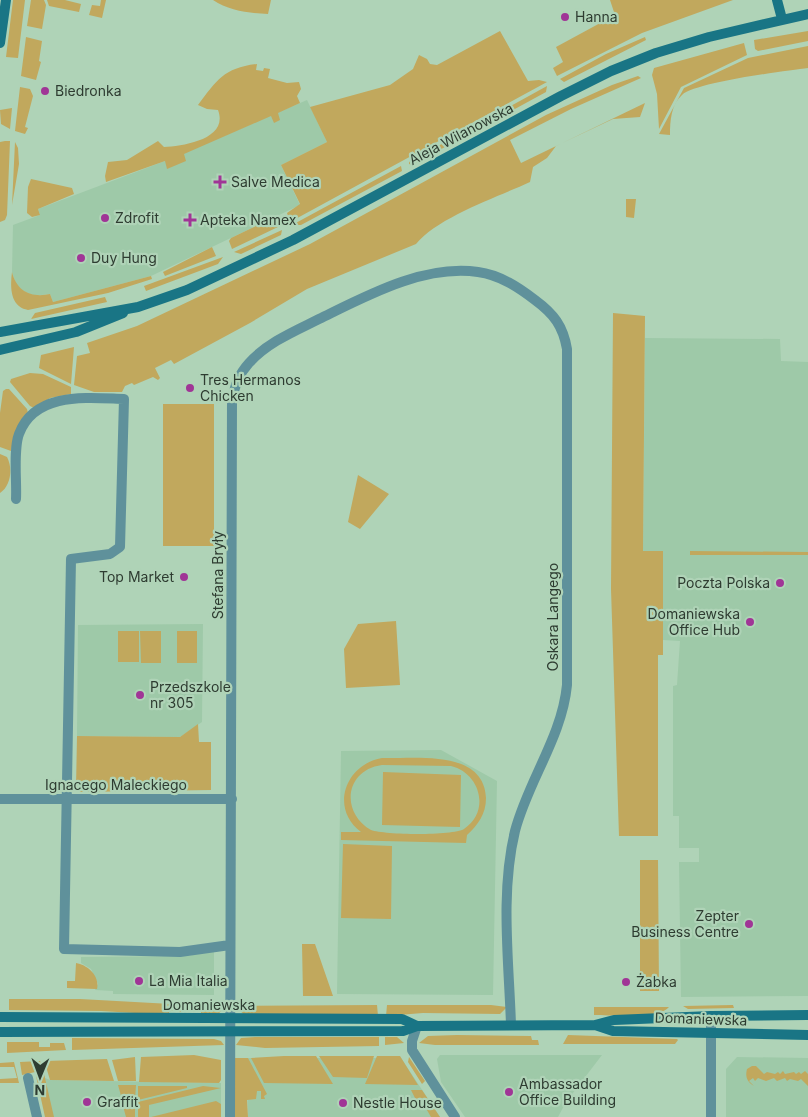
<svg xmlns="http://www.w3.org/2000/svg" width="808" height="1117" font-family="Inter,sans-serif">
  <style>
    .built { fill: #9ec9a8 }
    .green { fill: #c1a85d; fill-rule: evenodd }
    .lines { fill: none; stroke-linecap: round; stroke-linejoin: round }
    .street { stroke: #5f919b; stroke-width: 10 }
    .secondary { stroke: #197585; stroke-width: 10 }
    .poi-dot { fill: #a03596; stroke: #afd3b7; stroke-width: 2 }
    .labels { text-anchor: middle; stroke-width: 4.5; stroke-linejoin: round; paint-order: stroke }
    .poi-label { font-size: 14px; fill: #2e3c31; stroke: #afd3b7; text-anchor: start }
    .street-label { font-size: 14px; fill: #2e3c31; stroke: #afd3b7 }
  </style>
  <rect width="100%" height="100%" fill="#afd3b7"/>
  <!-- built -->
  <path class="built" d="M307,100L327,142L281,165L300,205L151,276L53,302L50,294L34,296L22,290L16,284L12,272L13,225L40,215L38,209L165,161Z
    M645,338L780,339L781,361L808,362V996L681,997L679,862H699V848H679V816H673V686L677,685L680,641L663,640V552L643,551Z
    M203,624L202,722L180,737L77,736L78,625Z
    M441,750L497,781L493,995L337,994L341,751Z
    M214,951V995L113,994V991L95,990L98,984L91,969L81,963V957L187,956Z
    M440,1055H602L566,1102L558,1117H465L441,1082L437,1059Z
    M737,1057L808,1058V1117H726V1069Z
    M246,1058H401L440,1117H248Z
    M44,1074L45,1078L50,1080L221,1083V1117H46Z"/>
  <!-- green -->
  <path class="green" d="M13,0H25L18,58L6,57Z
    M31,0H44L46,5L42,29L27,26Z
    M47,0H65L81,4L79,12L49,6Z
    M101,0H106L102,18L89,15L92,5L100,6Z
    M213,0H271L268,14C249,13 229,11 213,0Z
    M610,0H733L642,33L557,76L553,68L563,62L556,47L615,15Z
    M500,31L528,81L539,80L547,82L290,222L287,213L300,204L281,165L327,142L310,107L390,85L413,69L419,55L427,59L430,64L437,65Z
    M808,31V41L758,51L755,49L754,40Z
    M26,37L42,41L39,61L41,62L36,80L21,76Z
    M645,37L646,40L564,82L560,79L606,54Z
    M744,43L747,55L681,87L659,129L657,94L652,75L654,68Z
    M808,46V68C785,71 696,82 682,95C671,105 670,121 670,135L659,134L684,88L748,58Z
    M257,64L256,70L263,71L264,68L270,69L268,78L287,83L299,82L301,89L297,96L300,103L278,113L280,120L274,123L271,116L184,154L186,161L167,169L165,161L106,182L105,176L108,162L127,160L158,141L164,147C184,146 229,139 218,110L207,109L198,105C217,80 224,68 257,64Z
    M638,76L641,78L571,109L510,140L521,163L645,103L640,117L613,119L556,146L547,158L533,167L530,182C498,197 438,217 416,244L307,289L250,323L174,364L171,360L155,368L160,378L158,380L153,377L134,385L132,383L125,386L122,392H94L74,385L77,356L90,353L87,343L137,326L310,244L546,115L612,85Z
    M547,86L546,92L412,165L409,164V162Z
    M20,87L30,89L33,96L25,127L28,128L25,134L15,131Z
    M12,108L10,129L1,124L0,110Z
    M5,141H10L7,215L5,220L0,222V142Z
    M15,142L18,148L19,164L12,205Z
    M401,166L402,171L301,225H292Z
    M31,179L72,188L74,194L38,209L40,215L32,217L27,213L28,187Z
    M626,199H636L634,218L626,217Z
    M275,217L280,226L232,249L229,241L231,238Z
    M282,230L281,235L241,254L234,252Z
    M212,247L216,256L165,276L163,272Z
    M223,257L218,264L146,291L144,286Z
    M12,272C17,292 32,298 50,294L53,302L151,276L152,279L108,293L28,310C10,307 10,287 12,272Z
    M105,297L107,302L31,319L35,313Z
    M613,313L645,316L643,551H663V655H658V836H619L611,589Z
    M74,347L71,384L39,368L41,355Z
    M30,373L43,374L71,387V394L50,398L34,408L30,406L10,382L11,379Z
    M6,389H9L27,409L28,413L15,432L11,451L0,447V413L3,391Z
    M163,404H214V546H163Z
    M0,454L7,457C13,468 11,486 0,493Z
    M358,475L389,494L360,529L348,522Z
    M690,551L808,552V555H690Z
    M396,621L400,685L346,688L344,649L358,624Z
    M118,631H139V662H118Z
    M140,631H161V663H141Z
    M177,631H197V663H177Z
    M198,724L199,742H211V790L80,792L76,788L77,736L180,737Z
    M382,758C416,759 484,749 486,798C486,814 478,825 467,835L466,843L341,840V832H361C329,808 346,764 382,758ZM382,765L451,766C480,773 491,811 464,829C452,836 385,835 371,830C340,812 345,770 382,765Z
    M383,772L461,775L460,827L382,825Z
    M343,844L392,846L391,919L341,918Z
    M640,860H658L659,991H640Z
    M302,944H315L333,996H303Z
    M76,963C88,965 100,976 97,989L67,988V981H75Z
    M9,999H80L171,1004L173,1010L169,1012V1015L101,1011L9,1010Z
    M178,1005L224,1006L218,1015H201V1012H178Z
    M377,1005L378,1016L244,1015L236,1006Z
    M387,1005H491L507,1007L500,1014L423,1013L386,1016Z
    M733,1005L734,1008L688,1009L683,1006Z
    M594,1007H669C658,1020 611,1015 594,1015Z
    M457,1035L531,1036L532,1040H538L539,1045H435L419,1043L428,1036Z
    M568,1035L677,1039L678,1040L675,1044H563Z
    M255,1037H379V1046L265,1048L236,1045L241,1038Z
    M385,1037H397L404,1043L385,1045Z
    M72,1038L214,1039L221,1041L224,1045L72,1050Z
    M7,1042H39V1047H50V1043H64L66,1050L7,1053Z
    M194,1055L221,1060V1080L219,1083L139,1082L141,1057Z
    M284,1056H316L333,1084L264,1083L251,1058Z
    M319,1056H374L367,1078L333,1077Z
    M377,1056H400L418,1085L365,1084Z
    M135,1057L136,1081H118L112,1060Z
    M409,1057L425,1081L422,1084L408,1062Z
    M235,1058H248L267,1094L264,1096L265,1099H261V1091H257L256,1099L247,1100L248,1117H235Z
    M107,1059L114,1081L50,1080L45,1063L46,1061Z
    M40,1061L44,1070L22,1075L20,1062Z
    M14,1062L19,1083H0V1079L17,1078L14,1067H0V1063Z
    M752,1066H756L764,1074L767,1072L775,1074L778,1072L780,1074L783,1071L785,1074L794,1072L796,1074L799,1072L801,1074L805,1071L808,1074V1086L801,1079L798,1081L790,1079L787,1081L785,1078L777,1081L774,1078L766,1081L758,1078L755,1081L753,1078L749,1081L754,1086C747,1082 745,1077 747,1069Z
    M44,1074L45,1078L54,1117H45L36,1076Z
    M118,1085H136L135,1100L123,1103Z
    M138,1086H187V1088L138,1100Z
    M203,1086L221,1088L149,1105V1117H138V1102Z
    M411,1090H422L440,1117H431L420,1098L416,1100Z
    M216,1101L221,1104V1117H151Z
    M135,1103V1117H126L123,1106Z"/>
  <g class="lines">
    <!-- street -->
    <path class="street" d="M16,499C17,481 13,450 19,434C35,391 89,398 124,399L120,547L110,554L71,559L64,949L180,952L230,945
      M0,799H232
      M417,1026L412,1041V1050L455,1117
      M28,1078L37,1117
      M230,1117L232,400C235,385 239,374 249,363C268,342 295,331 319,319C366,296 424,264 478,272C500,275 518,287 535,300C554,314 563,326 567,349V685C562,737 528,781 515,831C500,893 509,962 511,1025
      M711,1117V1016"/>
    <!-- secondary -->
    <path class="secondary" d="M777,0L782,19
      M0,43L6,0
      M0,332L138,307L187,290L293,240L561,96L611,71L656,53L709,37L808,14
      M0,350L76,332L123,313
      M0,1017L402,1019L417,1026
      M595,1025L613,1031L808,1035
      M0,1032L403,1031L417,1026L595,1025L614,1020L711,1016L808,1015"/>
  </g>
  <!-- markers -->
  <g class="poi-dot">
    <circle cx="565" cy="17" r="5"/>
    <circle cx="45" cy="91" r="5"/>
    <path d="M217.5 174.5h5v5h5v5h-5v5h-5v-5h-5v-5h5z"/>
    <circle cx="105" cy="218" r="5"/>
    <path d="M187.5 212.5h5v5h5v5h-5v5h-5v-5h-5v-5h5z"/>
    <circle cx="81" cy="258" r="5"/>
    <circle cx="190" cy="388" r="5"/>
    <circle cx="184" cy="577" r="5"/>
    <circle cx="780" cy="583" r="5"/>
    <circle cx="750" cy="622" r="5"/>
    <circle cx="140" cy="695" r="5"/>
    <circle cx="749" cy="924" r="5"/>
    <circle cx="139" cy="981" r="5"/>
    <circle cx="626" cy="982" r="5"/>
    <circle cx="509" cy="1092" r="5"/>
    <circle cx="87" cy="1102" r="5"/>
    <circle cx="343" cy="1103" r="5"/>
  </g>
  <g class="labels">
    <!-- poi labels -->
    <g class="poi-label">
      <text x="575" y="22">Hanna</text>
      <text x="55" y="96">Biedronka</text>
      <text x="231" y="187">Salve Medica</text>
      <text x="115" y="223">Zdrofit</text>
      <text x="200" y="225">Apteka Namex</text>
      <text x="91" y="263">Duy Hung</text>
      <text x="200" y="385">Tres Hermanos<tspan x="200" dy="16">Chicken</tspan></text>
      <text x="174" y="582" text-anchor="end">Top Market</text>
      <text x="770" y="588" text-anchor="end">Poczta Polska</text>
      <text x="740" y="619" text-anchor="end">Domaniewska<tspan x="740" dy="16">Office Hub</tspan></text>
      <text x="150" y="692">Przedszkole<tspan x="150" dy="16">nr 305</tspan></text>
      <text x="739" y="921" text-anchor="end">Zepter<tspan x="739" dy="16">Business Centre</tspan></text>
      <text x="149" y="986">La Mia Italia</text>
      <text x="636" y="987">Żabka</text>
      <text x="519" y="1089">Ambassador<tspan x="519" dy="16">Office Building</tspan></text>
      <text x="97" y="1107">Graffit</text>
      <text x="353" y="1108">Nestle House</text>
    </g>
    <!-- street labels -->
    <g class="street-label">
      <text transform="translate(461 134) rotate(-28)" y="5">Aleja Wilanowska</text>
      <text transform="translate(218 575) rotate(-90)" y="5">Stefana Bryły</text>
      <text transform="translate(553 617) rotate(-90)" y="5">Oskara Langego</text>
      <text x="116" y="790">Ignacego Maleckiego</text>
      <text x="209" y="1010">Domaniewska</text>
      <text transform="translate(701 1019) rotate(2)" y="5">Domaniewska</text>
    </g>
  </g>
  <!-- north arrow -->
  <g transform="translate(40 1077) rotate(181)" stroke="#afd3b7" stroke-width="4" paint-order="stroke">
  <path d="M0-4L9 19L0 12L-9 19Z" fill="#2e3c31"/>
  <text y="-8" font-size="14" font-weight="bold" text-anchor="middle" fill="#2e3c31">N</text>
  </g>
</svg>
